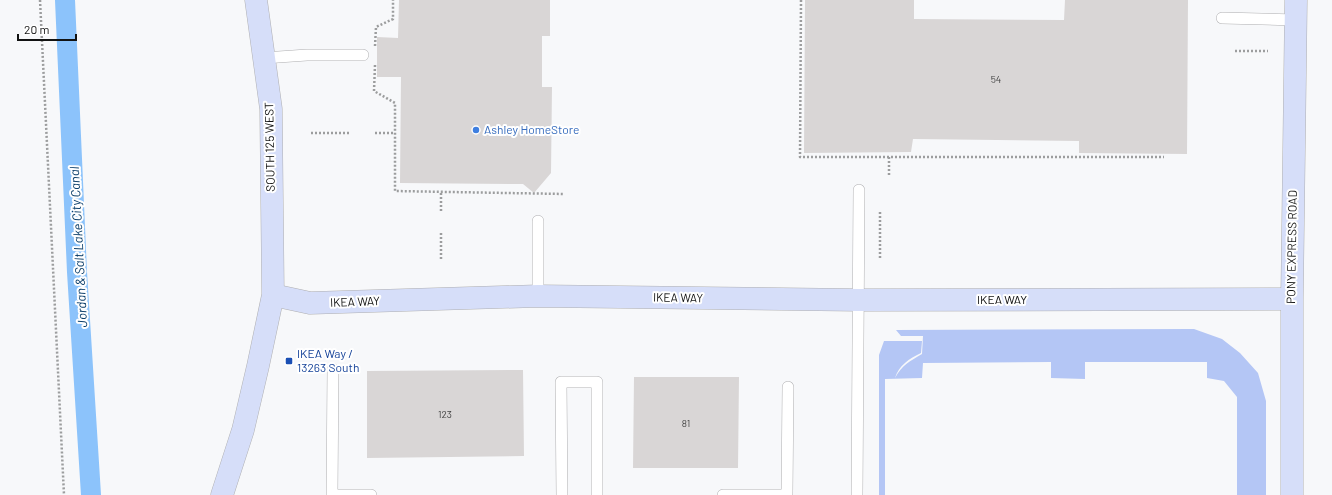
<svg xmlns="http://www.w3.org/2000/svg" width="1332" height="495" font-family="Barlow,sans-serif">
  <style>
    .green { fill: #b4c6f5 }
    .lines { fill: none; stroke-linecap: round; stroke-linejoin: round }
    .canal { stroke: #8cc3fb; stroke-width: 20 }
    .building { fill: #d9d6d6 }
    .lane-casing { stroke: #afafb1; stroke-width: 12 }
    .secondary-casing { stroke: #afafb1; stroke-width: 23 }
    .path { stroke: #9c9d9e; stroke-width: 2.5; stroke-dasharray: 2 2; stroke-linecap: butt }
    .lane { stroke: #fff; stroke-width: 11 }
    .secondary { stroke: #d6def9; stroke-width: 22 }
    .shop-dot { fill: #3f7fe0; stroke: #fff; stroke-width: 1.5 }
    .transit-dot { fill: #1a4fb4; stroke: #fff; stroke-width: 1.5 }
    .labels { text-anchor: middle; stroke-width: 4; stroke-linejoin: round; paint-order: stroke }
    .number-label { font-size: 10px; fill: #434343 }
    .shop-label { font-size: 12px; fill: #366cbe; stroke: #fff; text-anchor: start }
    .street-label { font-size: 12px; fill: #111212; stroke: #fff }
    .transit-label { font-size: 12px; fill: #164399; stroke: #fff; text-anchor: start }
    .water-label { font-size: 13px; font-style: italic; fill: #0b3e6a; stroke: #fff }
  </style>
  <rect width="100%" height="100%" fill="#f7f8fa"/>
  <!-- green -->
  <path class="green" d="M1194,329L1222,339L1240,353L1258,373L1266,401V495H1237V397L1224,381L1207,378V362H1085V379L1051,378V362L923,363L922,378L885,379V495H879V355L884,341H922L921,353C909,359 899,365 895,378C902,365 910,361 922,354L923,336H901L896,330Z"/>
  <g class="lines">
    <!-- canal -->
    <path class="canal" d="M65,0L77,272L91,495"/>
  </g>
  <!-- building -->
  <path class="building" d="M399,0H550V36H542V87H552L551,173L534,193L523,184L400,183L401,77H377V37L398,38Z
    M805,0H914V19L1064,20L1065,0H1188L1187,154L1079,153V141L913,139L911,152L804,153Z
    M523,370L524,456L367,458V371Z
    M634,377H739L738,468H633Z"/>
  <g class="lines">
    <defs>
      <path id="lane" d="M1222,18L1296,20
        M264,58L307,55H363
        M538,221V296
        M333,369L332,495H371
        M787,494L788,387
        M562,495L561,382H597V495
        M723,495H787
        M857,495L859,190"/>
      <path id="secondary" d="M273,295L310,303L538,296L859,300L1292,299
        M222,495L243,430L258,366L273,295L271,109L256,0
        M1292,495V299L1296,0"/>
    </defs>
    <!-- lane casing -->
    <use href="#lane" class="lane-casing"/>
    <!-- secondary casing -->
    <use href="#secondary" class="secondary-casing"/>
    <!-- path -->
    <path class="path" d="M40,0L64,495
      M801,0L800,157H1164
      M375,46L376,27L393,19V0
      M1235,51H1268
      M375,65L374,91L395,103V191L564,194
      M311,133H350
      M375,133H395
      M889,157V177
      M441,211V192
      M880,212V259
      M441,233V259"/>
    <!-- lane -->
    <use href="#lane" class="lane"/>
    <!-- secondary -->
    <use href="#secondary" class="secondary"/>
  </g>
  <!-- markers -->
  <circle class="shop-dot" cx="476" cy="130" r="4"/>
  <rect class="transit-dot" x="285" y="357" width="8" height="8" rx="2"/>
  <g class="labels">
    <!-- number labels -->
    <g class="number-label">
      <text x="996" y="83">54</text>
      <text x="445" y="418">123</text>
      <text x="686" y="427">81</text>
    </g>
    <!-- shop labels -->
    <g class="shop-label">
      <text x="484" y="134">Ashley HomeStore</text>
    </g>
    <!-- street labels -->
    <g class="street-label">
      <text transform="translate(270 147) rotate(-91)" y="4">SOUTH 125 WEST</text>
      <text transform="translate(1292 247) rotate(-89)" y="4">PONY EXPRESS ROAD</text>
      <text transform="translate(678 298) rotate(1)" y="4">IKEA WAY</text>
      <text x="1002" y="304">IKEA WAY</text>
      <text transform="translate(355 302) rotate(-2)" y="4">IKEA WAY</text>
    </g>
    <!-- transit labels -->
    <g class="transit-label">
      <text x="297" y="358">IKEA Way /<tspan x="297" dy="14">13263 South</tspan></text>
    </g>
    <!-- water labels -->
    <g class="water-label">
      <text transform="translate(78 247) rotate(-93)" y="5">Jordan &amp; Salt Lake City Canal</text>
    </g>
  </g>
  <!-- scale -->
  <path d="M18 34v6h58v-6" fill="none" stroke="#111212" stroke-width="2"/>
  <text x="24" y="34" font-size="12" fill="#111212" stroke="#ffffff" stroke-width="3" paint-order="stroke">20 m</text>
</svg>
